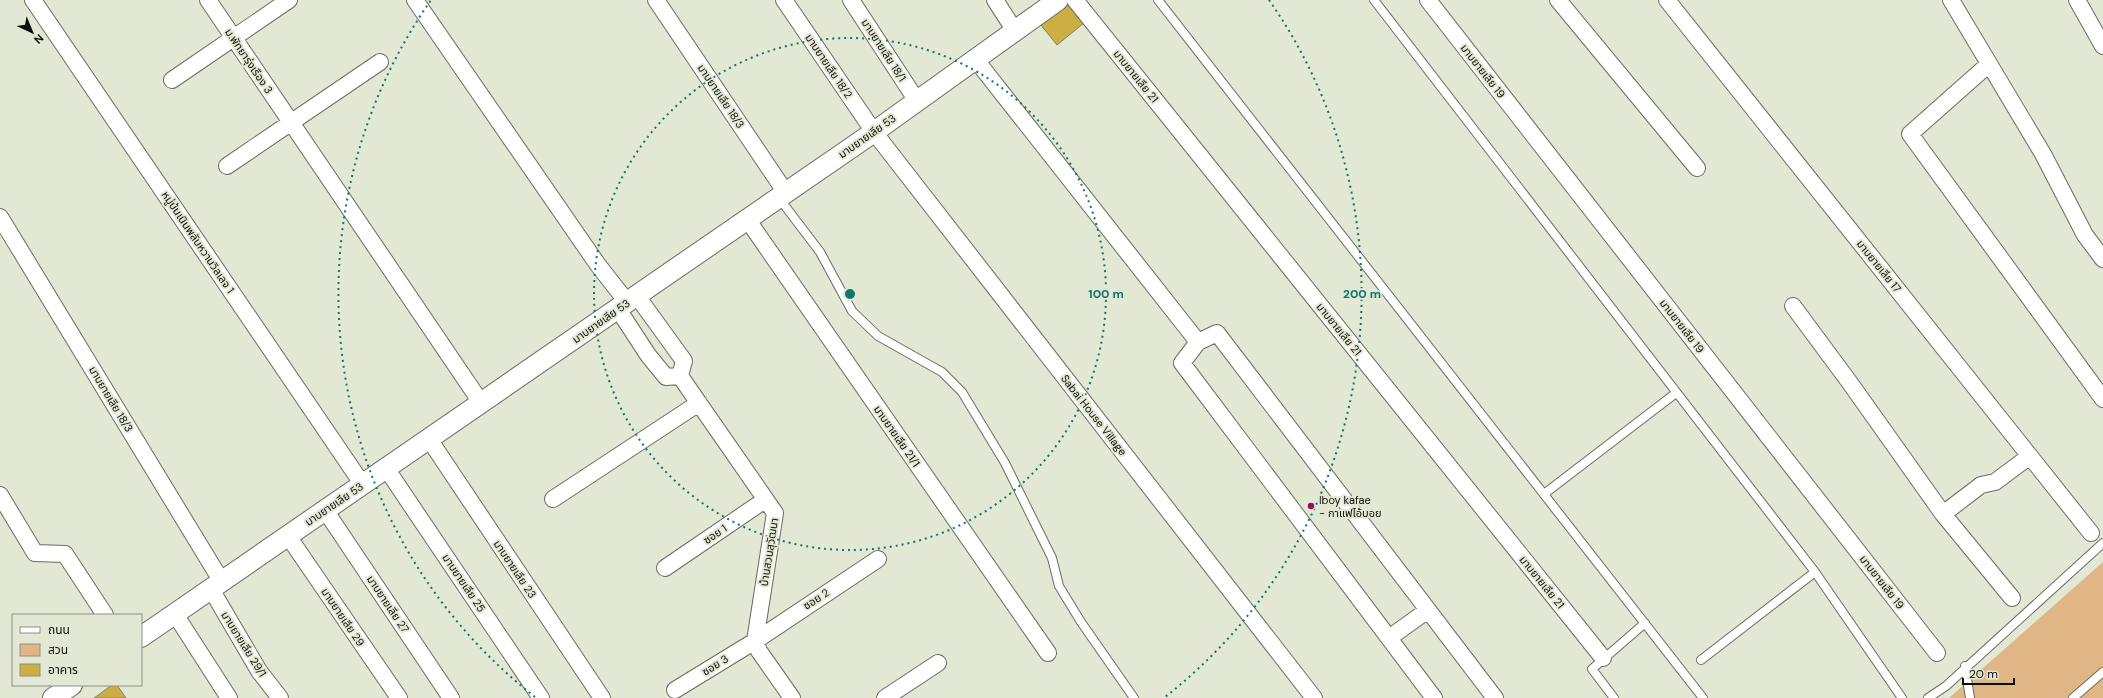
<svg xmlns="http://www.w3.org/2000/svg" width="2103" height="698" font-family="'DM Sans','Noto Sans Thai',sans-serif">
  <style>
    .green { fill: #e1b685 }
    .building { fill: #cbaf43; stroke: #86816f }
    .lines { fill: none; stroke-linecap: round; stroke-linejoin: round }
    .service-casing { stroke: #696e5c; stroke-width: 10 }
    .minor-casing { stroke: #696e5c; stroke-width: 18 }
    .tertiary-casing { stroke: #696e5c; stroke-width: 22 }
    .service { stroke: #fff; stroke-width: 8 }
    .minor { stroke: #fff; stroke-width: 16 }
    .tertiary { stroke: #fff; stroke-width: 20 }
    .ring { fill: none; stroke: #0f766e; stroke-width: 2; stroke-dasharray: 2 4 }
    .poi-dot { fill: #9c0e5d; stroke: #e2e8d4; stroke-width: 1.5 }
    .labels { text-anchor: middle; stroke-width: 4; stroke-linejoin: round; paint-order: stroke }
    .street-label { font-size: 11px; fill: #0b0d06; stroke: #e2e8d4 }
    .poi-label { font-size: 11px; fill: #0b0d06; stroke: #e2e8d4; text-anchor: start }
    .centre { fill: #0f766e; stroke: #e2e8d4; stroke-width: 2 }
    .ring-label { font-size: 12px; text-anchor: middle; font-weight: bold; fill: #0f766e; stroke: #e2e8d4; stroke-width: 4; stroke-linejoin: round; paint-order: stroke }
  </style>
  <rect width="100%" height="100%" fill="#e2e8d4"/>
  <!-- green -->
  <path class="green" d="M2103,562V698H1949Z"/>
  <!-- building -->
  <path class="building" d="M1067,2L1084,23L1057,45L1040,24Z
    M112,685H117L126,698H94Z"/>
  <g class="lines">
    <defs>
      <path id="service" d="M1158,0L1703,698
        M1374,0L1815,572L1902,698
        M779,198L820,252L852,311L878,336L942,372L962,392L1005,463L1052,558L1059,586L1081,622L1134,698
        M1544,494L1676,393
        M1701,660L1815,572
        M1965,666L1970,698
        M1614,698L1592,669L1645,623
        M1928,698L1946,686L2103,543
        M2073,698L2103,672"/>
      <path id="minor" d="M33,0L363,485
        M208,0L482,404
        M415,0L598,265L627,302
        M656,0L786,193
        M784,0L874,132L1314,698
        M851,0L917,101
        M995,0L1015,31
        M1075,0L1603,658
        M1428,0L1937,653
        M1558,0L1697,168
        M1667,0L2091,533
        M1951,0L2043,154L2085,235L2103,259
        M2077,0L2103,46
        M976,60L1198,342
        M1989,64L1910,134L2103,399
        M172,80L289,0
        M227,166L380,62
        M0,217L222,582
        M747,219L1048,653
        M637,296L684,361L680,376L775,513L755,641L759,651L792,698
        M1793,306L1850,383L1943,514L2012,598
        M618,309L648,355L666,377L680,376
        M429,439L602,698
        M386,468L541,698
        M0,495L35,553L65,554L105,615
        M553,499L699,403
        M325,510L451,698
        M1943,514L1981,485L1995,482L2030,456
        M288,536L399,698
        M665,568L765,500
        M211,589L259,671L280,698
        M175,614L229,698
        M1389,638L1428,610
        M675,690L755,641L878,559
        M885,698L938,663
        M1434,698L1182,363L1198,342L1217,333L1495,698"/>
      <path id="tertiary" d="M141,637L874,132L1058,0
        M53,698L72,685"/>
    </defs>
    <!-- service casing -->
    <use href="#service" class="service-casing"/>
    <!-- minor casing -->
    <use href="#minor" class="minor-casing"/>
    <!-- tertiary casing -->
    <use href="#tertiary" class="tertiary-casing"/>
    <!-- service -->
    <use href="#service" class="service"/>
    <!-- minor -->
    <use href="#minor" class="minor"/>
    <!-- tertiary -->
    <use href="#tertiary" class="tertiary"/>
  </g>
  <!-- distance rings -->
  <g class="ring">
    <circle cx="850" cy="294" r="256"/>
    <path d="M535 697A512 512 0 0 1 431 0M1269 0A512 512 0 0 1 1165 697"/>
  </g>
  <!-- markers -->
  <circle class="poi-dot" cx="1311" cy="506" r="4"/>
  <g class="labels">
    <!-- street labels -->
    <g class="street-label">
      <text transform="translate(884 50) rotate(57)" y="4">มาบยายเลีย 18/1</text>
      <text transform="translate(249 61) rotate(56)" y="4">ม.พัทยารุ่งเรือง 3</text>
      <text transform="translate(829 66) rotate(56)" y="4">มาบยายเลีย 18/2</text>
      <text transform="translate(1483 71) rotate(52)" y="4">มาบยายเลีย 19</text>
      <text transform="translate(1136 76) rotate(51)" y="4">มาบยายเลีย 21</text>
      <text transform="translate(721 96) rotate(56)" y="4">มาบยายเลีย 18/3</text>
      <text transform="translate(867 136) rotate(-35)" y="4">มาบยายเลีย 53</text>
      <text transform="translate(198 242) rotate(56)" y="4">หมู่บ้นเนินพลับหวานวิลเลจ 1</text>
      <text transform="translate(1879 266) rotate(51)" y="4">มาบยายเลีย 17</text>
      <text transform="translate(601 321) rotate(-35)" y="4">มาบยายเลีย 53</text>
      <text transform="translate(1682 326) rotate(52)" y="4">มาบยายเลีย 19</text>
      <text transform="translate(1339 329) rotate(51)" y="4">มาบยายเลีย 21</text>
      <text transform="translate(111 399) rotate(59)" y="4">มาบยายเลีย 18/3</text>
      <text transform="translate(1094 415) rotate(52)" y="4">Sabai House Village</text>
      <text transform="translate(897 436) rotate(55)" y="4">มาบยายเลีย 21/1</text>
      <text transform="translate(334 504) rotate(-34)" y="4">มาบยายเลีย 53</text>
      <text transform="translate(715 534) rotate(-34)" y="4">ซอย 1</text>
      <text transform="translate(769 552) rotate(-81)" y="4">บ้านสวนสุวัฒนา</text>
      <text transform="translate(515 569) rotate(56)" y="4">มาบยายเลีย 23</text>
      <text transform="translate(1542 582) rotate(51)" y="4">มาบยายเลีย 21</text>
      <text transform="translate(1882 582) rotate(52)" y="4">มาบยายเลีย 19</text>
      <text transform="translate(464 583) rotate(56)" y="4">มาบยายเลีย 25</text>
      <text transform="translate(816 599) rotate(-33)" y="4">ซอย 2</text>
      <text transform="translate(388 604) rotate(56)" y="4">มาบยายเลีย 27</text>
      <text transform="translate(343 617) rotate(56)" y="4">มาบยายเลีย 29</text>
      <text transform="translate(244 644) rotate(58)" y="4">มาบยายเลีย 29/1</text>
      <text transform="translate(715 665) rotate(-32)" y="4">ซอย 3</text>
    </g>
    <!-- poi labels -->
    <g class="poi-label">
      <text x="1319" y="504">Iboy kafae<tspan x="1319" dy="13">- กาแฟไอ้บอย</tspan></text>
    </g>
  </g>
  <circle cx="850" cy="294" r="6" class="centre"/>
  <g class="ring-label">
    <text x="1106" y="298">100 m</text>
    <text x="1362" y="298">200 m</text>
  </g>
  <!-- legend -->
  <rect x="12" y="614" width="130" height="72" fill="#e2e8d4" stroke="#8c9082"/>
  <rect x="20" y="627" width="20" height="6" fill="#ffffff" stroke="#8c9082"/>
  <text x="48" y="634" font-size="12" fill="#0b0d06">ถนน</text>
  <rect x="20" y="644" width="20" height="12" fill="#e1b685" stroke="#8c9082"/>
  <text x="48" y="654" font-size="12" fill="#0b0d06">สวน</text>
  <rect x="20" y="664" width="20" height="12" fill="#cbaf43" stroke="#8c9082"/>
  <text x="48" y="674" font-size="12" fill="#0b0d06">อาคาร</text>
  <!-- north arrow -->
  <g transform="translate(32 32) rotate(136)" stroke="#e2e8d4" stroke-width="3" paint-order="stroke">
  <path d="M0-3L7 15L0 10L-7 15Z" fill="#0b0d06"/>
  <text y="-6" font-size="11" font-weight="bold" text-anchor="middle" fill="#0b0d06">N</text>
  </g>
  <!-- scale -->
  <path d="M1963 678v6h51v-6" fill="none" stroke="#0b0d06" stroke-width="2"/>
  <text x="1969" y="678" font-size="12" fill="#0b0d06" stroke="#e2e8d4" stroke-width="3" paint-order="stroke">20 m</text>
</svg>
